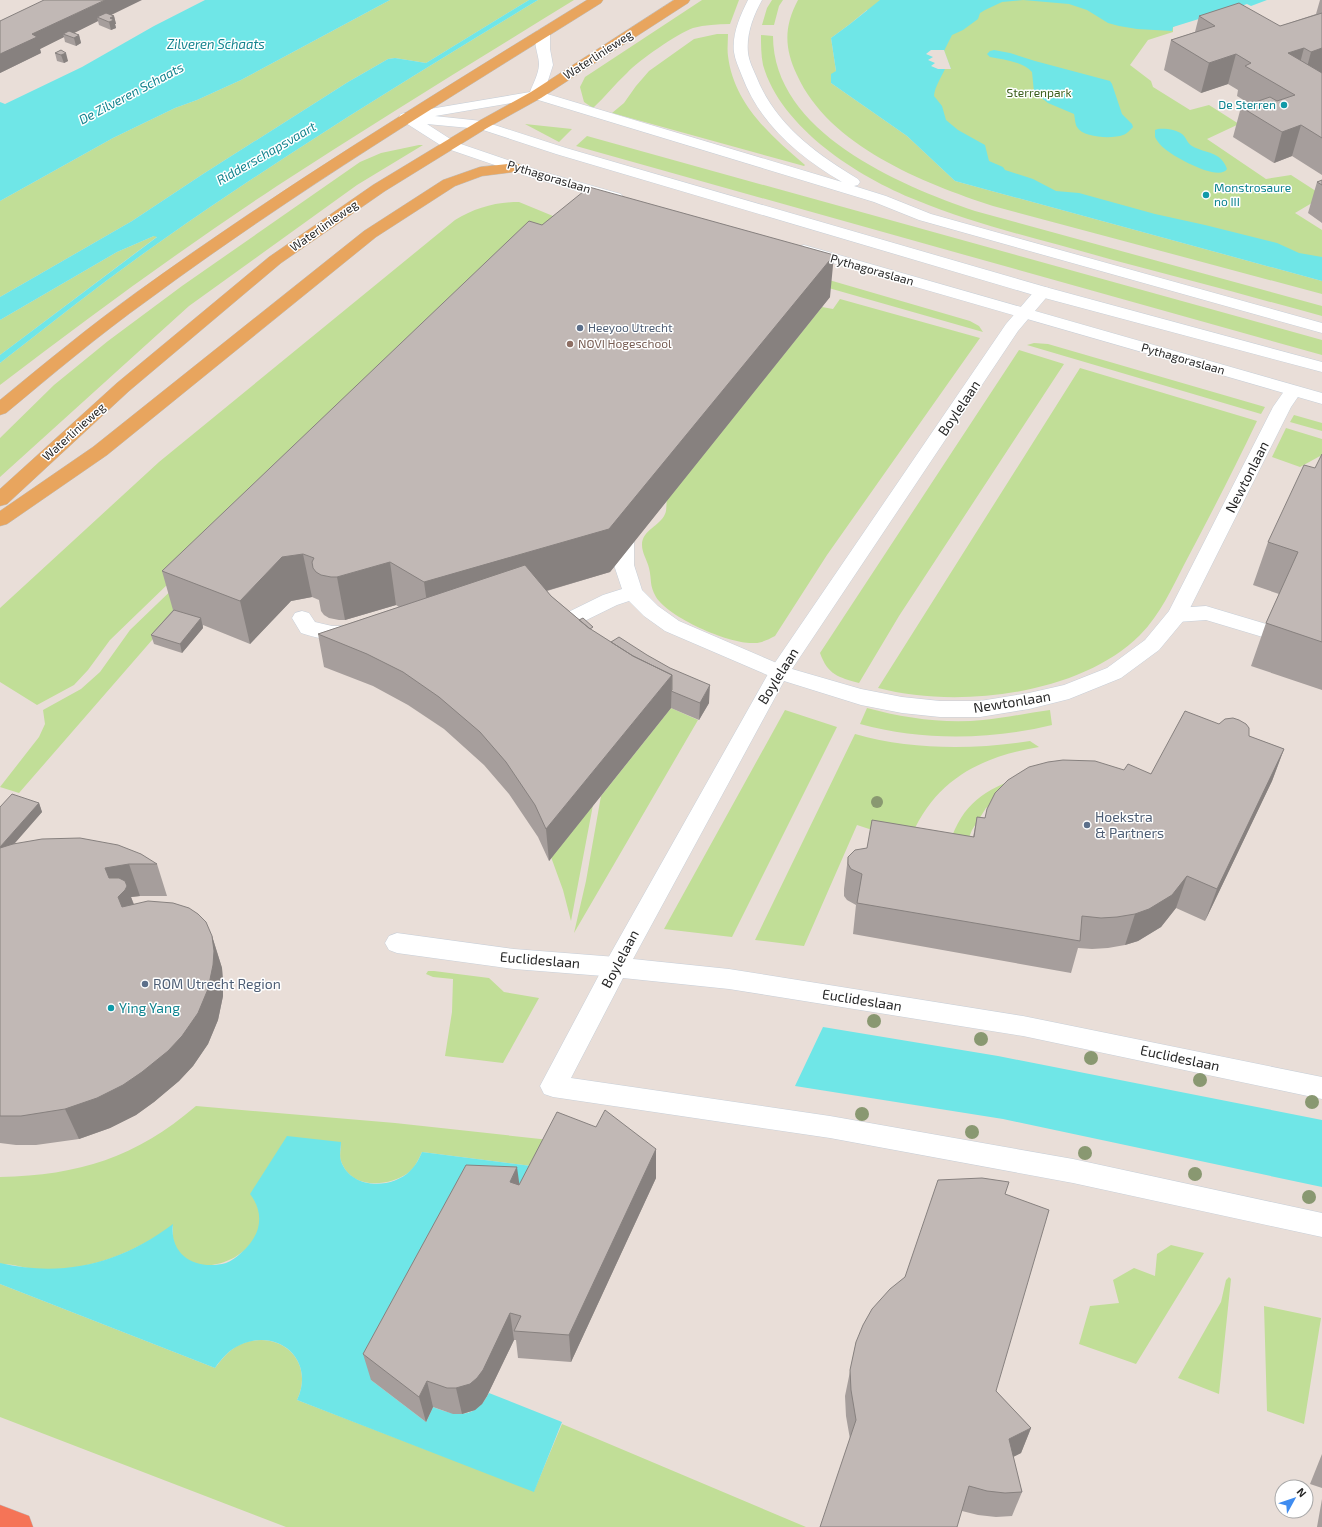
<svg xmlns="http://www.w3.org/2000/svg" width="1322" height="1527" font-family="'Exo 2',sans-serif">
  <style>
    .green { fill: #c1de97 }
    .water { fill: #6fe6e7 }
    .pier { fill: #e9ded8 }
    .lines { fill: none; stroke-linecap: round; stroke-linejoin: round }
    .service-casing { stroke: #c7cfd8; stroke-width: 1 }
    .minor-casing { stroke: #c7cfd8; stroke-width: 1 }
    .secondary-casing { stroke: #c7cfd8; stroke-width: 1 }
    .primary-casing { stroke: #bebebe; stroke-width: 1 }
    .motorway-casing { stroke: #bebebe; stroke-width: 1 }
    .service { fill: #fff; fill-rule: evenodd }
    .minor { fill: #fff; fill-rule: evenodd }
    .secondary { fill: #fff; fill-rule: evenodd }
    .primary { fill: #e8a55e; fill-rule: evenodd }
    .motorway { fill: #f57457; fill-rule: evenodd }
    .tree { fill: #899871 }
    .wall { fill: #a69e9c }
    .shaded-wall { fill: #87817f }
    .building { fill: #c1b8b5; stroke: #87817f }
    .culture-dot { fill: #0f9aa8; stroke: #fff; stroke-width: 1.5 }
    .service-dot { fill: #5c6f8a; stroke: #fff; stroke-width: 1.5 }
    .education-dot { fill: #8d6e63; stroke: #fff; stroke-width: 1.5 }
    .labels { text-anchor: middle; stroke-width: 3; stroke-linejoin: round; paint-order: stroke }
    .far-street-label { font-size: 12px; fill: #272727; stroke: #fff }
    .far-park-label { font-size: 12px; fill: #3b5e1c; stroke: #fff }
    .far-culture-label { font-size: 12px; fill: #0d838f; stroke: #fff; text-anchor: end }
    .far-service-label { font-size: 12px; fill: #4e5e75; stroke: #fff; text-anchor: start }
    .far-education-label { font-size: 12px; fill: #785e54; stroke: #fff; text-anchor: start }
    .far-water-label { font-size: 13px; font-style: italic; fill: #13838e; stroke: #fff }
    .street-label { font-size: 14px; fill: #272727; stroke: #fff }
    .service-label { font-size: 14px; fill: #4e5e75; stroke: #fff; text-anchor: start }
    .culture-label { font-size: 14px; fill: #0d838f; stroke: #fff; text-anchor: start }
  </style>
  <rect width="100%" height="100%" fill="#e9ded8"/>
  <!-- green -->
  <path class="green" d="M390,0H529L426,63L395,58L388,59L348,82L203,174L132,221L0,297V201L113,138L175,108L197,100L241,80Z
    M538,0H574C475,61 375,122 277,186C182,249 90,316 0,385V363C54,321 108,278 164,239C285,154 412,76 538,0Z
    M702,0H739L730,24C717,24 705,25 693,28C678,33 638,61 627,73C615,84 605,97 593,108L584,102L580,87L585,77Z
    M772,0H783L779,6L774,25H762L767,8Z
    M798,0H1225L1173,27V32L1148,40L1130,65L1151,81L1153,87L1190,110L1209,105L1239,124L1207,139L1266,179L1291,175L1322,195V197L1295,213L1322,230V271L1016,186L940,132L867,10L850,24L831,38L836,71L831,83L907,136L955,181L1322,281V294L993,206C923,183 829,146 797,75C784,48 784,26 798,0Z
    M717,34H728C728,41 727,49 728,56C734,104 770,135 805,165L804,166L612,113L624,103L636,86L649,71L694,39Z
    M761,35L773,36C773,132 899,185 975,211L1322,306V316C1252,297 1183,278 1113,260C1047,241 979,226 916,200C858,177 781,128 763,65C761,55 761,45 761,35Z
    M525,124L572,129L559,142Z
    M587,136L1322,340V355L576,146Z
    M419,145H423L357,185L189,306L0,477V438L54,385L108,341L182,286L360,162L381,153Z
    M519,202L570,223L170,582L110,640L88,670L74,685L37,705L0,682V608L159,462L455,220C475,208 495,202 519,202Z
    M668,233L970,321L979,326L983,332L667,242Z
    M154,236H158L0,355V320L117,252Z
    M840,299L980,338L827,555L775,636C769,639 762,643 755,643C731,645 669,618 656,597C649,585 652,580 649,568C647,560 642,553 642,545C642,530 660,526 665,514C667,510 666,504 667,499L822,307L833,309Z
    M1034,343L1048,344L1265,407L1261,414L1027,345Z
    M1019,350L1064,364L899,616L859,683C838,677 828,675 820,653Z
    M1080,368L1257,421C1234,469 1210,516 1185,563C1172,588 1160,615 1140,635C1080,695 957,709 878,688Z
    M1294,415L1322,423V431L1290,422Z
    M1286,428L1322,439V455L1300,467L1272,457Z
    M320,447L19,793L0,787L39,737L45,724L43,710L81,689L100,672L130,630Z
    M671,708L698,720L574,933L586,881L601,796Z
    M867,708C904,718 945,724 983,720C1005,718 1028,713 1050,710L1052,725C990,740 922,741 860,724Z
    M785,710L837,727L732,937L664,929Z
    M855,734C911,750 973,750 1030,741L1039,747C978,757 932,782 909,842L857,825L804,946L755,940Z
    M1019,777L1001,797L986,808L972,830L966,845L947,851C960,807 978,793 1019,777Z
    M593,805L571,921L563,890L551,857Z
    M428,971H434L489,978L504,992L539,998L503,1063L445,1056L452,1012L453,979L433,977L426,974Z
    M196,1106L395,1123L559,1141L547,1168L422,1152C418,1160 415,1168 408,1173C388,1187 351,1190 341,1161C339,1156 341,1148 341,1142L256,1202C257,1206 259,1210 260,1214C266,1256 193,1287 175,1246C172,1239 173,1232 173,1225C135,1253 87,1272 39,1269C26,1269 11,1263 0,1264V1177C80,1175 135,1158 196,1106Z
    M1171,1245L1204,1253L1136,1364L1079,1344L1090,1306L1119,1303L1113,1280L1134,1268L1155,1276L1157,1254Z
    M1229,1277L1231,1279L1219,1394L1178,1378L1221,1302L1226,1280Z
    M0,1284L215,1368C222,1359 229,1350 239,1345C278,1327 316,1360 297,1400L534,1491L562,1424L806,1527H286L0,1417Z
    M1264,1306L1321,1318L1304,1424L1267,1411Z"/>
  <!-- water -->
  <path class="water" d="M205,0H390L241,80L197,100L175,108L113,138L0,201V102L5,104L82,67L154,26Z
    M529,0H538C412,76 285,154 164,239C108,278 54,321 0,363V355L157,237L154,236L117,252L0,320V297L132,221L203,174L348,82L388,59L395,58L426,63Z
    M880,0H1267L1251,6L1247,4L1173,27L1172,31L1137,29L1119,26L1108,23L1087,10L1069,4L1023,0L1002,2L985,10L980,13L978,19L963,30L952,35L944,51L951,69H945C941,78 935,86 934,96L942,106L946,120L958,130L985,145L989,161L1003,167L1005,170L1033,179L1056,191L1079,193L1155,214L1205,225L1277,243L1299,253L1322,257V281L955,181L907,136L831,83V74L836,71L831,38L850,24Z
    M994,50L1010,53L1035,61L1110,81L1112,84L1122,114L1132,124L1133,127C1130,130 1127,134 1123,135C1113,139 1083,138 1077,127C1075,124 1075,118 1074,114L1048,103L1034,92L1032,72C1022,61 1004,60 990,57L987,54L990,51Z
    M1158,129C1164,128 1176,129 1182,134C1186,137 1187,143 1192,146C1206,154 1221,151 1227,169C1219,182 1174,157 1165,149C1161,146 1157,141 1155,137V130Z
    M823,1027L998,1056L1322,1120V1187L1003,1119L795,1086Z
    M287,1136L341,1142C341,1148 339,1155 341,1161C351,1190 392,1189 410,1171C416,1165 419,1159 422,1152L547,1168L371,1380L426,1422L433,1407C458,1417 475,1419 489,1393L562,1422L534,1492L297,1400C316,1360 278,1327 240,1345C229,1350 222,1358 215,1368L0,1284V1263C64,1278 121,1263 173,1224C169,1256 197,1271 226,1263C231,1261 237,1257 241,1253C260,1237 266,1215 250,1194Z"/>
  <!-- pier -->
  <path class="pier" d="M931,50H944L951,69H938L931,66L935,63L928,60L933,57L926,54Z"/>
  <g class="lines">
    <defs>
      <path id="service" d="M748,0H762C753,16 746,35 748,53C749,61 753,69 756,76C775,124 815,153 858,179L860,182L858,185L854,186L886,196L931,214L1322,323V333L919,220L874,202L535,99L406,121L401,120L399,117L401,114L406,113L530,92C533,84 539,73 539,64C539,54 531,40 538,30L543,29L548,30L550,33V49L553,65L544,93L842,182C798,156 760,124 742,76C739,68 735,60 734,52C732,34 740,16 748,0Z
        M629,521L636,523L639,527L634,535V565L642,590L658,606L679,621L786,667L789,672L786,677L779,679L772,677L665,631L644,616L629,601L617,605L560,633L553,635L546,633L543,628L546,623L603,595L622,589L614,565V535L622,523Z
        M1206,606L1273,626L1276,631L1273,636L1266,638L1206,620L1177,622L1170,620L1167,615L1170,610L1177,608Z
        M302,611L309,613L315,622L332,626H355L362,628L365,633L362,638C342,644 320,639 301,633L292,618L295,613Z
        M397,933L514,949L616,957L625,960L628,967L625,974L616,977L514,969L397,953L389,950L385,943L389,936Z"/>
      <path id="minor" d="M1043,287L1049,288L1051,292L1018,331L792,669L861,689L902,697L940,701H980L1029,693L1064,685L1107,668L1145,640L1169,611L1273,407L1287,387L1293,386L1299,387L1302,391L1291,407L1184,620L1159,650L1121,678L1069,699L1029,709L980,717H940L902,713L861,705L784,681L633,959L729,969L1023,1016L1322,1077V1099L1023,1036L729,989L623,978L571,1078L830,1116L1073,1159L1322,1213V1237L1073,1183L830,1138L553,1097L544,1094L540,1086L607,960L772,667L1006,324L1037,288Z"/>
      <path id="secondary" d="M406,113L482,121L566,148L1049,288L1322,362V372L1037,296L556,154L480,129L427,124L455,142L540,171L621,194L623,197L621,200L615,202L609,200L530,177L445,148L401,120L399,117L401,114Z
        M804,245L1322,393V404L798,253L796,250L798,247Z"/>
      <path id="primary" d="M587,0H603L601,3C448,99 294,192 148,300C99,335 53,374 6,413L0,415V400C45,363 90,326 137,292C282,187 435,94 587,0Z
        M674,0H690L688,3L541,98L487,128L385,191L281,263L129,391L7,504L0,506V489L117,383L269,257L373,185L477,122L531,92Z
        M516,163L521,165L524,168L521,171L482,176L455,186L376,237L107,455L7,524L0,526V511L93,447L364,231L443,180L480,167Z"/>
      <path id="motorway" d="M0,1505L29,1516L33,1527H0Z"/>
    </defs>
    <!-- service casing -->
    <use href="#service" class="service-casing"/>
    <!-- minor casing -->
    <use href="#minor" class="minor-casing"/>
    <!-- secondary casing -->
    <use href="#secondary" class="secondary-casing"/>
    <!-- primary casing -->
    <use href="#primary" class="primary-casing"/>
    <!-- motorway casing -->
    <use href="#motorway" class="motorway-casing"/>
    <!-- service -->
    <use href="#service" class="service"/>
    <!-- minor -->
    <use href="#minor" class="minor"/>
    <!-- secondary -->
    <use href="#secondary" class="secondary"/>
    <!-- primary -->
    <use href="#primary" class="primary"/>
    <!-- motorway -->
    <use href="#motorway" class="motorway"/>
  </g>
  <!-- trees -->
  <g class="tree">
    <circle cx="877" cy="802" r="6"/>
    <circle cx="874" cy="1021" r="7"/>
    <circle cx="981" cy="1039" r="7"/>
    <circle cx="1091" cy="1058" r="7"/>
    <circle cx="1200" cy="1080" r="7"/>
    <circle cx="1312" cy="1102" r="7"/>
    <circle cx="862" cy="1114" r="7"/>
    <circle cx="972" cy="1132" r="7"/>
    <circle cx="1085" cy="1153" r="7"/>
    <circle cx="1195" cy="1174" r="7"/>
    <circle cx="1309" cy="1197" r="7"/>
  </g>
  <!-- wall -->
  <path class="wall" d="M1320,0H1322V175L1292,156L1274,163L1233,137L1241,107L1250,104L1237,96L1238,90L1228,84L1201,93L1164,70L1171,40L1195,32L1199,16L1280,26L1316,14Z
    M112,15L114,16L116,24H115L116,28L111,30L99,25L98,21L74,33L79,35L81,43L76,46L65,42L64,37L40,49L41,53L0,73V21Z
    M61,50L68,61L64,63L57,61L55,53Z
    M1322,180V223L1308,213L1317,182Z
    M542,225L830,297L610,572L547,591L551,596L593,631L709,703L699,720L671,708L549,861L538,837L509,794L484,765L444,729L408,705L373,686L324,667L318,634L399,607L396,605L345,620H339L329,618L324,615L321,611L319,600L312,597L291,601L250,644L203,625V628L182,653L154,644L151,635L173,610L162,571Z
    M1322,454V690L1251,666L1266,623L1279,594L1253,585L1268,542L1315,468Z
    M1249,736L1284,749L1272,781L1205,921L1176,908L1161,927L1138,941L1125,945L1108,948L1092,949L1078,948L1071,973L853,934L856,905L847,900L844,896V889L848,857L973,837L977,817L985,818L1124,770L1151,774Z
    M39,803L42,812L14,844L157,864L167,896H140L131,897L134,904L212,936L222,968L223,982V996L218,1020L208,1044L193,1066L179,1081L154,1102L136,1115L110,1128L79,1139L36,1145H16L0,1143V807Z
    M656,1149V1178L571,1362L518,1358L516,1340H514L487,1396L482,1404L475,1410L462,1414H453L433,1407L426,1422L371,1380L363,1354L519,1184Z
    M1005,1194L996,1391L1031,1428L1021,1453L1013,1457L1022,1492L1012,1516L996,1517L978,1515L962,1511L850,1439L846,1416L845,1396L856,1342Z
    M1322,1454V1488L1310,1484Z
    M1322,1499V1527H1317Z"/>
  <!-- shaded-wall -->
  <path class="shaded-wall" d="M105,0H142L103,19L97,17L98,21L68,36L63,34L64,37L40,49L41,53L0,73V54L32,34Z
    M114,16L116,24H115L116,28L111,30L109,22L110,18Z
    M79,35L81,43L76,46L74,38Z
    M1304,48L1296,78L1288,53Z
    M1322,48V75L1303,82L1311,52Z
    M66,53L68,61L64,63L61,55Z
    M1236,54L1228,84L1201,93L1209,63Z
    M1301,125L1292,156L1274,163L1282,132Z
    M834,255L830,297L610,572L430,625L424,582Z
    M303,554L312,597L291,601L250,644L240,601L282,557Z
    M390,562L396,605L345,620L337,577Z
    M201,618L203,628L182,653L180,644Z
    M672,675L671,708L549,861L546,829Z
    M710,685L709,703L699,720L700,703Z
    M1284,749L1272,781L1205,921L1217,889Z
    M39,803L42,812L0,860V847Z
    M129,864L140,896L131,897L138,917L129,928L117,900L105,868Z
    M1187,876L1176,908L1161,927L1138,941L1125,945L1135,914Z
    M212,936L222,968L223,982V996L218,1020L208,1044L193,1066L179,1081L154,1102L136,1115L110,1128L79,1139L65,1109Z
    M656,1149V1178L571,1362L569,1335Z
    M517,1167L521,1196L510,1182Z
    M510,1313L514,1340L487,1396L482,1404L475,1410L462,1414L456,1388Z
    M427,1381L433,1407L426,1422L419,1397Z
    M1031,1428L1021,1453L999,1464L1009,1439Z"/>
  <!-- building -->
  <path class="building" d="M44,0H105L32,34L37,37L0,54V21Z
    M1239,3L1280,26L1322,13V48L1311,52L1304,48L1288,53L1322,73V138L1301,125L1282,132L1241,107L1270,97L1277,101L1295,95L1245,66L1251,63L1236,54L1209,63L1171,40L1215,26L1199,16Z
    M106,13L114,16L110,18L114,20L109,22L97,17Z
    M69,31L79,35L74,38L63,34Z
    M61,50L66,53L61,55L55,53Z
    M1322,180V185L1317,182Z
    M589,187L834,255L609,529L424,582L390,562L337,577H331L321,575L316,572L313,568L312,562L314,558L303,554L282,557L240,601L162,571L529,221L542,225Z
    M1322,454V642L1266,623L1298,552L1268,542L1304,465L1315,468Z
    M525,565L551,596L589,628L633,656L672,675L546,829L535,805L506,762L480,732L439,697L403,672L367,654L318,634Z
    M174,610L201,618L180,644L151,635Z
    M583,618L593,627L590,629L579,620Z
    M619,637L647,655L670,668L710,685L700,703L671,691L672,690V675L633,656L611,642Z
    M1185,711L1219,724L1225,719L1233,718L1239,720L1246,724L1249,728V736L1284,749L1217,889L1187,876L1172,895L1149,909L1135,914L1117,917L1101,918L1082,916L1080,941L857,903L862,874L851,869L848,864V857L855,850L867,848L872,820L974,837L977,817L985,818L987,809L995,793L1008,780L1029,767L1048,762L1063,760L1095,761L1124,770L1128,764L1151,774Z
    M12,794L39,803L0,847V807Z
    M80,838L118,845L141,854L157,864H129L105,868L109,878H119L125,881L127,886L125,890L118,897L122,907L148,901L173,903L189,908L198,914L206,922L212,936L214,951L213,965L208,989L198,1013L182,1036L168,1051L142,1072L123,1085L97,1098L65,1109L21,1116H0V848L13,844L42,839Z
    M605,1110L656,1149L569,1335L514,1331L521,1316L510,1313L483,1370L477,1378L470,1384L456,1388H447L427,1381L419,1397L363,1354L466,1165L517,1167L510,1182L519,1185L557,1112L596,1127Z
    M982,1178L1009,1182L1005,1194L1049,1210L996,1391L1031,1428L1009,1439L1022,1492L1005,1493L987,1491L969,1486L957,1527H820L856,1420L851,1390L850,1370L856,1342L863,1325L872,1309L890,1289L905,1277L938,1180Z"/>
  <!-- markers -->
  <g class="culture-dot">
    <circle cx="1284" cy="105" r="4"/>
    <circle cx="1206" cy="195" r="4"/>
    <circle cx="111" cy="1008" r="4"/>
  </g>
  <g class="service-dot">
    <circle cx="580" cy="328" r="4"/>
    <circle cx="1087" cy="825" r="4"/>
    <circle cx="145" cy="984" r="4"/>
  </g>
  <circle class="education-dot" cx="570" cy="344" r="4"/>
  <g class="labels">
    <!-- far-street labels -->
    <g class="far-street-label">
      <text transform="translate(598 55) rotate(-33)" y="4">Waterlinieweg</text>
      <text transform="translate(549 177) rotate(17)" y="4">Pythagoraslaan</text>
      <text transform="translate(324 226) rotate(-35)" y="4">Waterlinieweg</text>
      <text transform="translate(872 270) rotate(16)" y="4">Pythagoraslaan</text>
      <text transform="translate(1183 359) rotate(16)" y="4">Pythagoraslaan</text>
      <text transform="translate(74 432) rotate(-42)" y="4">Waterlinieweg</text>
    </g>
    <!-- far-park labels -->
    <g class="far-park-label">
      <text x="1039" y="97">Sterrenpark</text>
    </g>
    <!-- far-culture labels -->
    <g class="far-culture-label">
      <text x="1276" y="109">De Sterren</text>
      <text x="1214" y="192" text-anchor="start">Monstrosaure<tspan x="1214" dy="14">no III</tspan></text>
    </g>
    <!-- far-service labels -->
    <g class="far-service-label">
      <text x="588" y="332">Heeyoo Utrecht</text>
    </g>
    <!-- far-education labels -->
    <g class="far-education-label">
      <text x="578" y="348">NOVI Hogeschool</text>
    </g>
    <!-- far-water labels -->
    <g class="far-water-label">
      <text x="216" y="49">Zilveren Schaats</text>
      <text transform="translate(131 93) rotate(-28)" y="5">De Zilveren Schaats</text>
      <text transform="translate(266 153) rotate(-30)" y="5">Ridderschapsvaart</text>
    </g>
    <!-- street labels -->
    <g class="street-label">
      <text transform="translate(959 408) rotate(-56)" y="5">Boylelaan</text>
      <text transform="translate(1247 477) rotate(-63)" y="5">Newtonlaan</text>
      <text transform="translate(778 676) rotate(-58)" y="5">Boylelaan</text>
      <text transform="translate(1012 702) rotate(-9)" y="5">Newtonlaan</text>
      <text transform="translate(620 959) rotate(-62)" y="5">Boylelaan</text>
      <text transform="translate(540 960) rotate(5)" y="5">Euclideslaan</text>
      <text transform="translate(862 1000) rotate(9)" y="5">Euclideslaan</text>
      <text transform="translate(1180 1058) rotate(12)" y="5">Euclideslaan</text>
    </g>
    <!-- service labels -->
    <g class="service-label">
      <text x="1095" y="822">Hoekstra<tspan x="1095" dy="16">&amp; Partners</tspan></text>
      <text x="153" y="989">ROM Utrecht Region</text>
    </g>
    <!-- culture labels -->
    <g class="culture-label">
      <text x="119" y="1013">Ying Yang</text>
    </g>
  </g>
  <!-- north arrow -->
  <g transform="translate(1294 1499) rotate(50)"><circle r="19" fill="#ffffff" stroke="#a9a9a9"/>
  <path d="M0-3L7 15L0 10L-7 15Z" fill="#3f8cf0"/>
  <text y="-6" font-size="11" font-weight="bold" text-anchor="middle" fill="#272727">N</text>
  </g>
</svg>
